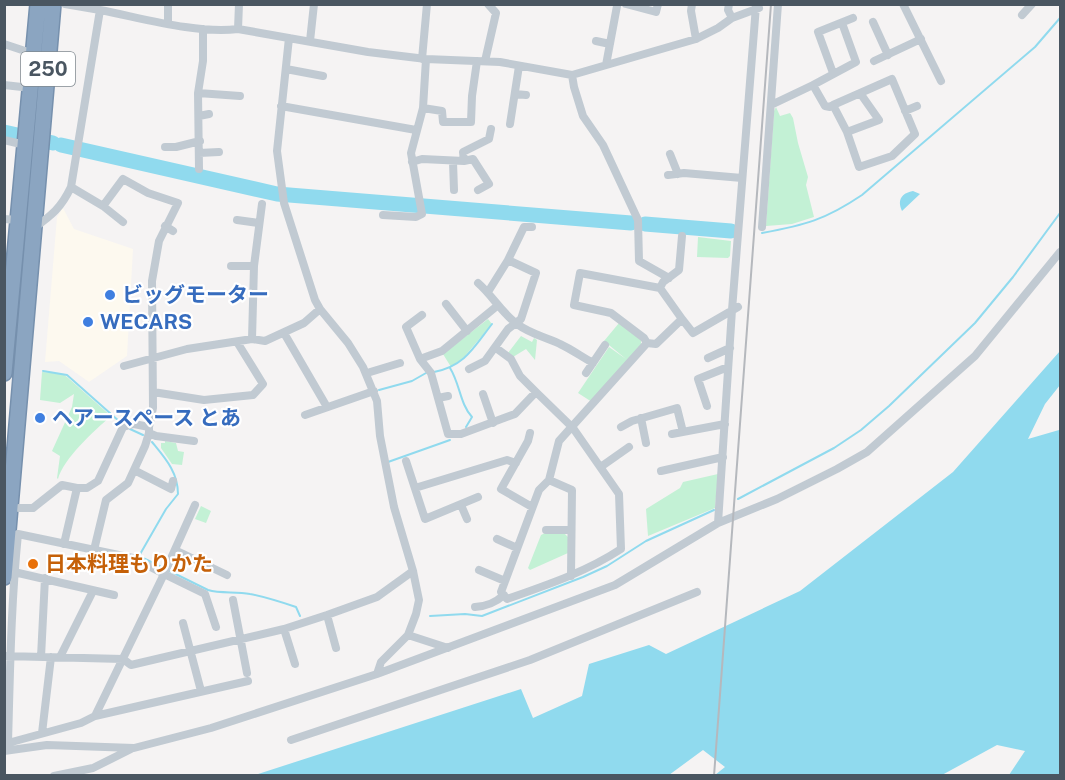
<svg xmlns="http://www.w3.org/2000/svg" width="1065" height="780" font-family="'Public Sans','Noto Sans JP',sans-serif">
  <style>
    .commercial { fill: #fdf9ef }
    .green { fill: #c3f1d5 }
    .water { fill: #90daee }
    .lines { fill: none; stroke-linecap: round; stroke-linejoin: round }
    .stream { stroke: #90daee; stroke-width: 2 }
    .river { stroke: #90daee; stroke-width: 15 }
    .highway-casing { stroke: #7690ad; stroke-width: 18 }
    .street { stroke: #c1cad2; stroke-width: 8 }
    .highway { stroke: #8ba5c1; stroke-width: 15 }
    .rail { stroke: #b5b8bd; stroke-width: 2 }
    .shop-dot { fill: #3f7fe0; stroke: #fff; stroke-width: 2 }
    .food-dot { fill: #e8710a; stroke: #fff; stroke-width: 2 }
    .labels { text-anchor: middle; stroke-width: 4.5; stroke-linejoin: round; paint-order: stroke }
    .shield { fill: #fff; stroke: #808990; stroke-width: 1.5 }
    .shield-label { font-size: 20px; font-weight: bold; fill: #4a5661 }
    .shop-label { font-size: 21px; font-weight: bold; fill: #366cbe; stroke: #fff; text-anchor: start }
    .food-label { font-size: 21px; font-weight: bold; fill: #c56008; stroke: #fff; text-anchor: start }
  </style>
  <rect width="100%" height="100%" fill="#f5f3f3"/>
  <!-- commercial -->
  <path class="commercial" d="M63,208L74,229L133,249L127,356L89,382L59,361L45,362L57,217Z"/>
  <!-- green -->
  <path class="green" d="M776,107L780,116L790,113L793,118L798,143L808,177L806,185L814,217L792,224L766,226L774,111Z
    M698,237L731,241L730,256L728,258L697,257Z
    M488,319L492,324L464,357L451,367L443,354Z
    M619,323L641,340V345L592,402L578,393L609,347L626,359L604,341Z
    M521,336L532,342L534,338L537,340L535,360L526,349L513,357L508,353Z
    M42,372L63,374L67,377L111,416C95,430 63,459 58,479L57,478L60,456L52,451L72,407L74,394L60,403L40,400Z
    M165,441L176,443L178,451L184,452L182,465L172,464L161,448V443H165Z
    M718,474L715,508L648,536L646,509L680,488L683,482Z
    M201,506L211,511L206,523L195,519Z
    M545,533H564L569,538L568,553L530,570L528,568L541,535Z"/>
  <!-- water -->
  <path class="water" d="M913,191L920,194L902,211C897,201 901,193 913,191Z
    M1060,351V385L1045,404L1028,439L1059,430L1060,427V775H1009L1025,751L997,745L942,775H715L725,767L703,750L669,775H255L521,689L533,718L582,696L589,664L649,645L666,654L800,591L953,472Z"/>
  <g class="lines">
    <!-- stream -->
    <path class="stream" d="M762,233C805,225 825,220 862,195L1035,47L1060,18
      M450,368C460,384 460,404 472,417L466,427
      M43,371L67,375L120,422
      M434,372C465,366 474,347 492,324
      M379,390L412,381L426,373
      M130,429L143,435
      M152,442C165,458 178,472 178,494L166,509L139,556L208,590C221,594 236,591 250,594C266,597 281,602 296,607L300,616
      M388,462L450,440
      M738,499L834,448L861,430L889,406L975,323L1013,277L1060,213
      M430,616L465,614L482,616L583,577L607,566L646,541L714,510"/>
    <!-- river -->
    <path class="river" d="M4,132L53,143
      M61,145L277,194L631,223
      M645,224L731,231"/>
    <defs>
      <path id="highway" d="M4,373L38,4
        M4,577L53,4"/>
    </defs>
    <!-- highway casing -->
    <use href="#highway" class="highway-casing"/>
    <!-- street -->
    <path class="street" d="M65,4L100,10
      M626,4L656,12L658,4
      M692,4L691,11L696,39
      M729,4L728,10L732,18
      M903,4L941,81
      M1022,15L1032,4
      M873,22L888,55
      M168,23V4
      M238,29L239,4
      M289,38L277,151L284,203L315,300L320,309L348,343L363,367L377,401L380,436L394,507L413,571L419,600L416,614L408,635L448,648
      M310,41L314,4
      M596,41L610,44
      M4,44L34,54
      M422,59L427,4
      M485,61L496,13L488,4
      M874,61L921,39
      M606,65L617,6
      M286,69L323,76
      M833,73L818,32L853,18
      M572,75L574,87L583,116L603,145L638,220L639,261L669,278
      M4,85L31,88
      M813,85L825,106L830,107L833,105L892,79L915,134L892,156L859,167L847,132L833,105
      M198,93L240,96
      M515,94L526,95
      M771,105L813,85L856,62L842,23
      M281,106L416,130
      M423,108L442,111L443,122H471L472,96L477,61
      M905,111L917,106
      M199,116L209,114
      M510,124L519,66
      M847,132L879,120L860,93
      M4,140L25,145
      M165,147H176L200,141
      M199,153L219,152
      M670,154L678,174
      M464,161L473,159L489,184L478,190
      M412,162L422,159L464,161L463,152L489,139L491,129
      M453,162L454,190
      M199,169L198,93L203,61V29
      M668,175L684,173L742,178
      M71,187L103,206
      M383,215L416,217L422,214L411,153L423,108L426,59
      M4,219L18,220
      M237,220L259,223
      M123,222L103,206L123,179L148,193L178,203L159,241L152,281L153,408L149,427
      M165,226L173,231
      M762,227L778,4
      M34,228C52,215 61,208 71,187L100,10C142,18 196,34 238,29L368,52L426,59L500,62L572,75L696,39L718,28L732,18L759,8
      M231,266H254
      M478,283C492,295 501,312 517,324C532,335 544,336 560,344C571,349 582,357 593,363
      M660,288L663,282L679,270L682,236
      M488,292L508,260L524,227H532
      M446,304L467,331
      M422,315L406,327L420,359L431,373L448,434H461L515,414L536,392L573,428L619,494L621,549C586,572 547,585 507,599L501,592L539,490L549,480L559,441L647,343L656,344L682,319L693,333L738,307
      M284,333L327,407
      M252,339L254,266L262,204
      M647,343L644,338L611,313L574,305L580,273L660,288L682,319
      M496,348L511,359L520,376L536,392
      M708,358L730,348
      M420,359L442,351L497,306
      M124,366L187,349L252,339L265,341L304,323L320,309
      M469,369L485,361L508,329L521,319L536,273L508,260
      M367,373L400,363
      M586,373L605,345
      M153,392L204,400L253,395L263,384L237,342
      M483,394L493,423
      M438,398L448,396
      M707,406L698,379L728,367
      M305,415L374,391
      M641,418L646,443
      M621,427L632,421L677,408L683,432
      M149,433L156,436L194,441
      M530,433L528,441L501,489L532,507
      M672,434L725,424
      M406,461L425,519L478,497
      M602,466L629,447
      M134,470L171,489L173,481
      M661,471L723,457
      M549,480L572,490L571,576
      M77,488H87L98,481L123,427L134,424L149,427V433L145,446L128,483L106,500L94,550
      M415,488L507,460L516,463
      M195,505L164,574L205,594L216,627
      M461,505L467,519
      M19,508H33L62,485L77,488L64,544
      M718,523L732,310L756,6
      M546,530H571
      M497,539L517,548
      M175,550L227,575
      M479,570L505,581
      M14,572L114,595
      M233,600L247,673
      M475,607C487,606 495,603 504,595
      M327,615L336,648
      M183,623L201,691
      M284,629L295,664
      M4,656L123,659L131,665L284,629L327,615L377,597L413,571
      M41,657L45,578
      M60,657L93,591
      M377,674L381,662L408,635
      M95,716L248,681
      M42,733L51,657
      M291,740L530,660L697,592
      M4,743H8L81,723L95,716L164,574L133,558L18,534C11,603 10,673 8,743L9,750
      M4,751L47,745L134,748L211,728L377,674L615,585L718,523L777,499L837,469L867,452L975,356L1060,252
      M54,776L93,768L131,749"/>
    <!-- highway -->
    <use href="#highway" class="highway"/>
    <!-- rail -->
    <path class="rail" d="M714,776L771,4"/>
  </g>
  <!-- markers -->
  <g class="shop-dot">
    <circle cx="110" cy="295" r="6"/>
    <circle cx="88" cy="322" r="6"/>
    <circle cx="40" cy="418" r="6"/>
  </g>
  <circle class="food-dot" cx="33" cy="564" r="6"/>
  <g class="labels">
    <!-- shield labels -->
    <rect class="shield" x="21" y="52" width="54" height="34" rx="4.5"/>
    <g class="shield-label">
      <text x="48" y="76">250</text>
    </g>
    <!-- shop labels -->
    <g class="shop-label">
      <text x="122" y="302">ビッグモーター</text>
      <text x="100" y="329">WECARS</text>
      <text x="52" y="425">ヘアースペース とあ</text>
    </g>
    <!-- food labels -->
    <g class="food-label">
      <text x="45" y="571">日本料理もりかた</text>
    </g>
  </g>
  <!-- border -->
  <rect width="1065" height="780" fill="none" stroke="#4a5661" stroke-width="12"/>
</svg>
